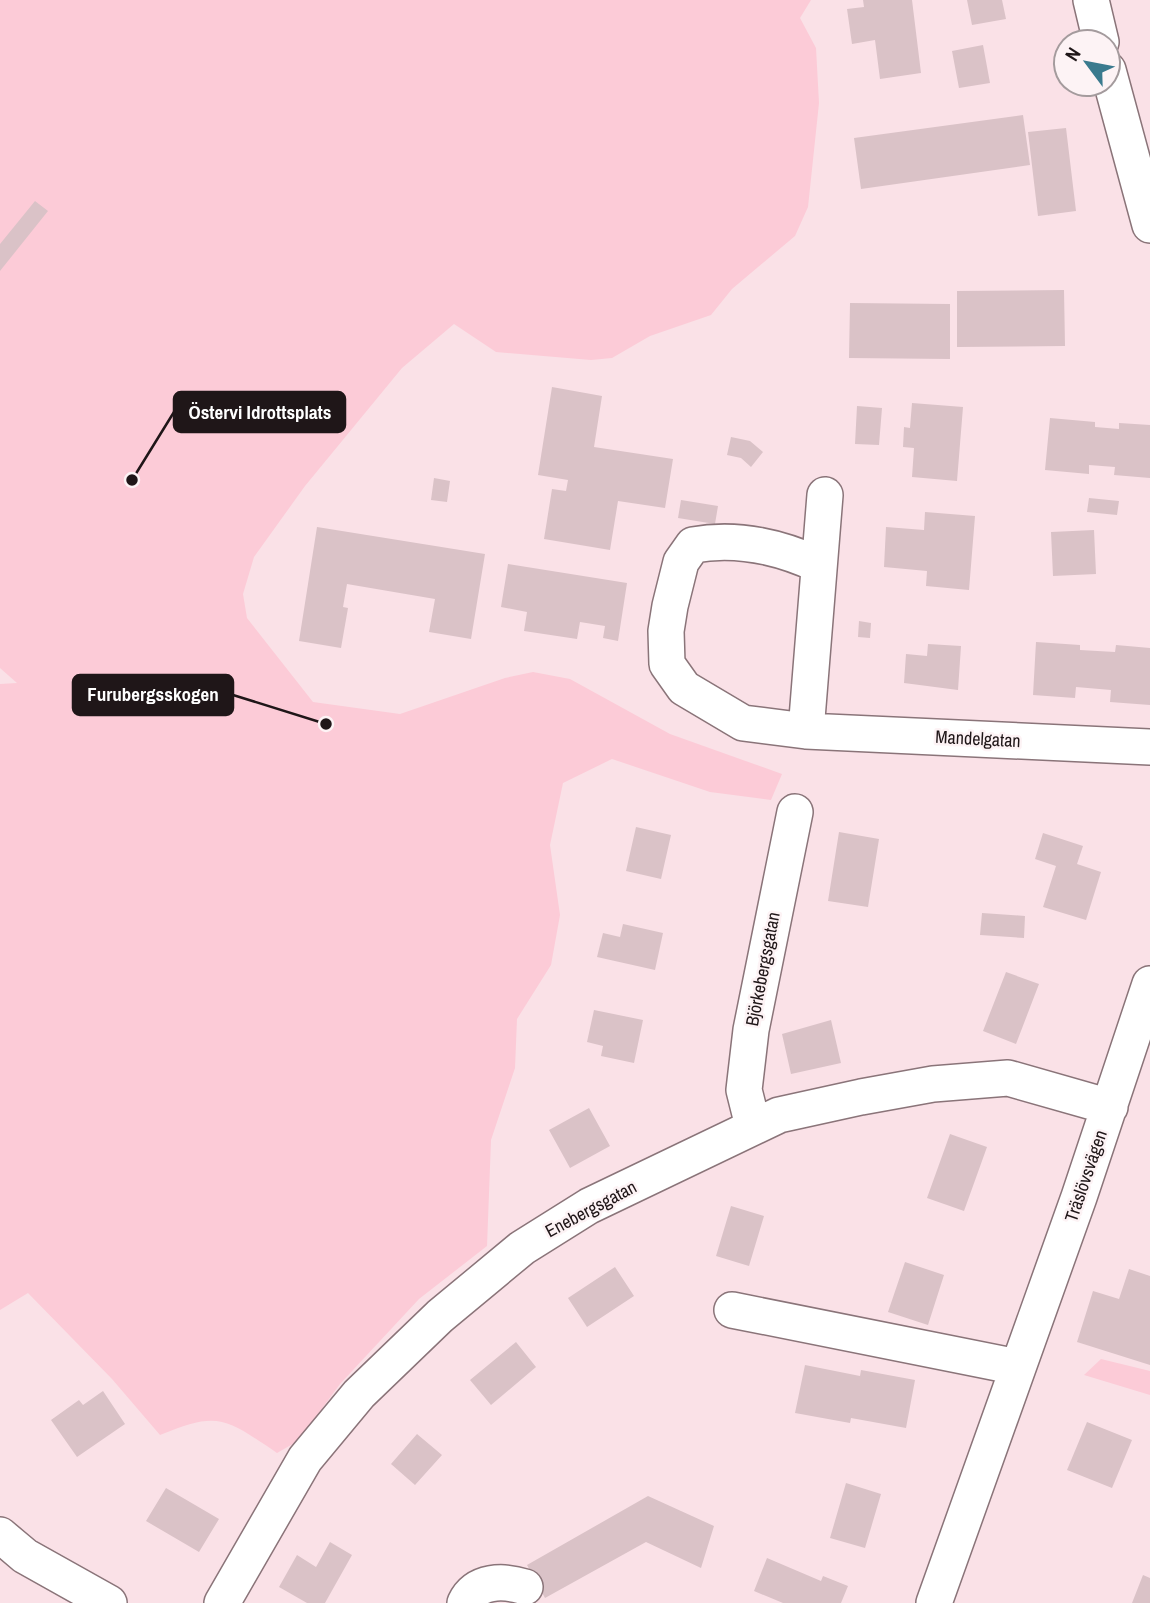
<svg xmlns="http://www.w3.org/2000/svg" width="1150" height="1603" font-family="'Archivo Narrow',sans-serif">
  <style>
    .green { fill: #fccbd7 }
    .building { fill: #dac2c7 }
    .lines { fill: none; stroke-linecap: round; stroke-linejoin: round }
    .minor-casing { stroke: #8a7479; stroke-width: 38 }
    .minor { stroke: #fff; stroke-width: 35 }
    .labels { text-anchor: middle; stroke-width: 5; stroke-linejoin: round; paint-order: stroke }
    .street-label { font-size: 18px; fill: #1f1618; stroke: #fdf3f5 }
    .leader { fill: none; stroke: #1f1618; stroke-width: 2.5 }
    .callout-dot { fill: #1f1618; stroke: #fdf3f5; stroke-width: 2.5 }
    .callout { fill: #1f1618; stroke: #1f1618; stroke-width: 2.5 }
    .callout-label { font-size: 19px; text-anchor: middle; font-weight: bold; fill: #fff }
  </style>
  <rect width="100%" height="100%" fill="#fae1e7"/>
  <!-- green -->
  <path class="green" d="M0,0H811L800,18L816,48L819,103L808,207L795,236L732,289L711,315L650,336L612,358L591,360L496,352L454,324L402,368L305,486L254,557L243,594L247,618L313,702L400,714L505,678L533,672L570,679L670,734L782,774L771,800L710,792L612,759L563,783L550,845L560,915L551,965L517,1019L515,1068L491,1140L487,1246L419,1299L340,1384L298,1441L277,1453C226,1419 220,1410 160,1435L112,1379L28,1293L0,1310V684L17,683L0,668Z
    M1101,1359L1150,1371V1395L1084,1375Z"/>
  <!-- building -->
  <path class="building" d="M863,0H912L921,73L880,79L875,40L852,44L847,9L864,7Z
    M967,0H1002L1006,19L972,25Z
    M983,45L990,83L959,88L952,51Z
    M1023,115L1030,165L861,189L854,138Z
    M1066,128L1076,211L1038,216L1028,132Z
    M35,201L48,211L0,271V244Z
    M1064,290L1065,346L957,347V291Z
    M850,303L950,304V359L849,358Z
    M552,387L602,396L594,447L673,459L665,508L618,501L610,550L544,539L552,489L566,491L568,480L538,475Z
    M912,403L963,407L957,481L912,477L914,448L903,447L904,427L910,428Z
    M857,406L882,408L879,445L855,444Z
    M1050,418L1095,422V427L1119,429V423L1150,425V478L1114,475L1115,467L1089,465V474L1045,470Z
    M731,437L750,441L763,452L751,467L741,458L727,455Z
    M434,478L450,481L447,502L431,500Z
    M1089,498L1119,501L1117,515L1087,512Z
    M681,500L718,506L715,524L678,518Z
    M925,512L975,516L969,590L926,586L927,571L884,567L886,527L924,530Z
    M317,527L485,554L471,639L429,632L435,599L347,584L343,607L348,608L341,648L299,641Z
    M1094,530L1096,574L1053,576L1051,532Z
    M508,564L627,583L618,641L603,638L605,626L580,622L577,639L524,631L527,612L501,607Z
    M859,621L871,623L870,638L858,637Z
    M1036,642L1080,645V650L1115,652L1116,645L1150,648V705L1110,702L1111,690L1076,687L1075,698L1033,695Z
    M928,644L961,646L958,690L904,683L906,654L927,656Z
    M636,827L671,835L661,879L626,871Z
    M839,832L879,839L868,907L828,901Z
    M1043,833L1083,846L1077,864L1101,872L1086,920L1043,907L1056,866L1035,859Z
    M982,913L1025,916L1024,938L980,935Z
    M623,924L663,933L655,970L597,957L603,933L620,937Z
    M1006,972L1039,984L1016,1044L983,1031Z
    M594,1010L643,1020L634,1063L601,1056L603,1046L587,1042Z
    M831,1020L841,1063L791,1074L782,1034Z
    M589,1108L610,1146L570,1168L549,1130Z
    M950,1134L987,1147L964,1211L927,1198Z
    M731,1206L764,1216L749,1266L716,1256Z
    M905,1262L944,1275L928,1325L888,1312Z
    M615,1267L634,1296L587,1327L568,1298Z
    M1129,1269L1150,1276V1365L1077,1342L1093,1291L1119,1299Z
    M516,1342L536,1367L491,1405L470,1380Z
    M805,1365L860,1376L861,1370L915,1380L906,1428L851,1418L850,1423L795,1413Z
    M103,1391L125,1424L77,1457L51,1420L79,1400L83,1405Z
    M1087,1422L1132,1440L1112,1488L1067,1470Z
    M417,1434L442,1455L415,1485L391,1464Z
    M846,1483L881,1494L865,1548L830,1538Z
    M166,1488L219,1519L199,1552L146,1521Z
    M648,1496L714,1526L701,1568L646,1542L545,1598L527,1565Z
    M330,1542L352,1555L325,1603H307L279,1587L297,1555L316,1567Z
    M767,1558L821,1581L823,1576L848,1586L841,1603H783L754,1591Z
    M1143,1575L1150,1578V1603H1132Z"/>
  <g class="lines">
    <defs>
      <path id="minor" d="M1091,0L1101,42
        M1108,70L1150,225
        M825,495L806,731L1150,747
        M806,731L743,723L684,688L667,664L666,631L670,606L681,562L693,545C736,537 780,547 819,565
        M753,1126L744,1090L751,1030L795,812
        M732,1310L1018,1367
        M0,1535L25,1556L109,1603
        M222,1603L305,1459L359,1394L440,1316L522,1248L589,1206L779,1115L861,1097L933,1084L1008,1078L1110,1107
        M465,1603C476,1580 503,1580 525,1587
        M934,1603L1079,1197L1150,984"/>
    </defs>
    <!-- minor casing -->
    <use href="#minor" class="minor-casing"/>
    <!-- minor -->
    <use href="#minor" class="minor"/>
  </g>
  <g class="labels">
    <!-- street labels -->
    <g class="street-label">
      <text transform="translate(978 739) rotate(3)" y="6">Mandelgatan</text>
      <text transform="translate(763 969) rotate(-79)" y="6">Björkebergsgatan</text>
      <text transform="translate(1086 1176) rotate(-71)" y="6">Träslövsvägen</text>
      <text transform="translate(591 1209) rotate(-28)" y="6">Enebergsgatan</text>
    </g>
  </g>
  <!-- callouts -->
  <path class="leader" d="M132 480L174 412M326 724L233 695"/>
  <g class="callout-dot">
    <circle cx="132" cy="480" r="7"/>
    <circle cx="326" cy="724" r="7"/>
  </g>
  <g class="callout">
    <rect x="174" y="392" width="171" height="40" rx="7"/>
    <rect x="73" y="675" width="160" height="40" rx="7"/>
  </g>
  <g class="callout-label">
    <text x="260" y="419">Östervi Idrottsplats</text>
    <text x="153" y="701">Furubergsskogen</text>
  </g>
  <!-- north arrow -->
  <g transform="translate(1087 63) rotate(302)"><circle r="33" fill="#fdf3f5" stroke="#a49b9d" stroke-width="2"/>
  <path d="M0-5L12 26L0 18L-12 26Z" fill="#3a7a8e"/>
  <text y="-10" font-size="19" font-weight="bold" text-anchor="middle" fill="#1f1618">N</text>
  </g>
</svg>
